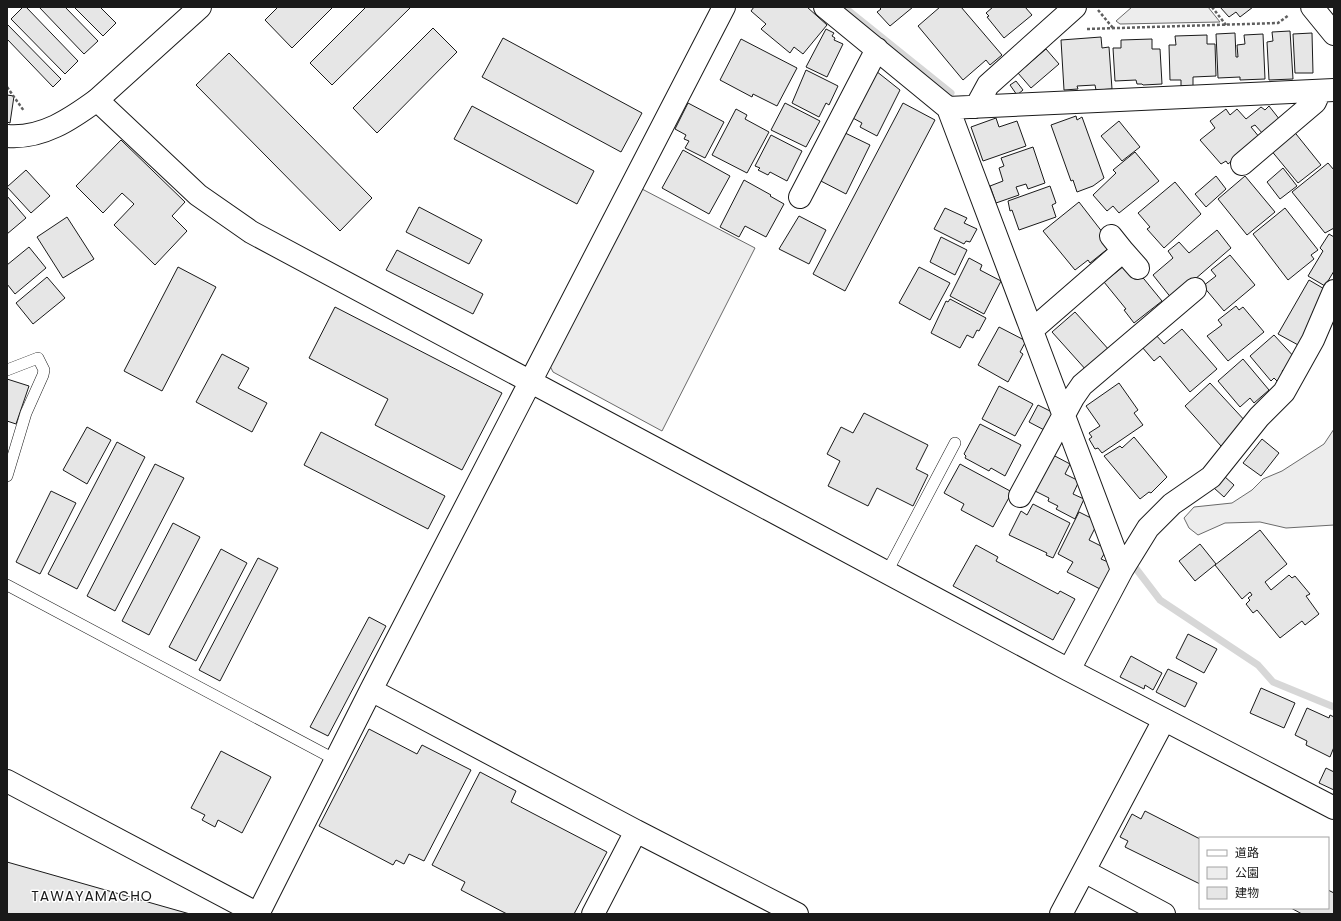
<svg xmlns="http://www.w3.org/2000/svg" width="1341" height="921" font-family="Poppins,'Noto Sans JP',sans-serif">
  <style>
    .green { fill: #ededed; stroke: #6a6a6a }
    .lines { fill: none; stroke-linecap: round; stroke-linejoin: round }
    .stream { stroke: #d7d7d7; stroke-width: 7 }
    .building { fill: #e6e6e6; stroke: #1a1a1a }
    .service-casing { stroke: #1a1a1a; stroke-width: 12 }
    .minor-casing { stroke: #1a1a1a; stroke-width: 24 }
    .tertiary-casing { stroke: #1a1a1a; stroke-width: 24 }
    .path { stroke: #5f5f5f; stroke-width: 2.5; stroke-dasharray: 3 2; stroke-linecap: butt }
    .service { stroke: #fff; stroke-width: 11 }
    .minor { stroke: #fff; stroke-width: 22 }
    .tertiary { stroke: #fff; stroke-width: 22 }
    .labels { text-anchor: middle; stroke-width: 3; stroke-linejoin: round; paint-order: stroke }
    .quarter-label { font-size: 14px; letter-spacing: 1px; fill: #1a1a1a; stroke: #fff }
  </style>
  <rect width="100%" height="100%" fill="#fff"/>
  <!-- green -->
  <path class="green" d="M1132,7H1208L1220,22L1120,24L1116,21Z
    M642,189L755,248L662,431L553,372L549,364Z
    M1334,429V525L1286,528L1260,522L1225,523L1198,535L1189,528L1184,518L1194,507L1232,503L1252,490L1263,479L1282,471L1324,444Z"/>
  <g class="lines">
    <!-- stream -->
    <path class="stream" d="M844,7L951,93
      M1134,566L1160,600L1258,665L1273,682L1334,707"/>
  </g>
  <!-- building -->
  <path class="building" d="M23,7H26L78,61L65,74L11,19Z
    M39,7H65L98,41L84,54Z
    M74,7H100L116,23L103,36Z
    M278,7H333L292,48L265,20Z
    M366,7H411L332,85L310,63Z
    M754,7H807L827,25L803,54L794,47L790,53L761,29L766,24L751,11Z
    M879,7H913L890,26L877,12L881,9Z
    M940,7H961L1002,55L990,65L986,60L963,80L918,26Z
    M993,7H1025L1032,15L1004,38L987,17L989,16L986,13Z
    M1220,7H1253L1240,17L1236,12L1229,17Z
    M7,24L61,79L53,87L7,39Z
    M433,28L457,52L377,133L353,108Z
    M826,29L834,33L832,36L835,38L834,40L843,44L827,77L806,67Z
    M1290,31L1293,79L1269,80L1267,42L1273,41L1272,32Z
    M1235,33L1236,57H1238L1237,45L1245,44L1244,35L1263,34L1265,79L1240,80V77L1218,78L1216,34Z
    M1312,33L1313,73H1295L1293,34Z
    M1207,35V44H1215L1216,76L1193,77V86H1181V80H1170L1169,45H1176L1175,36Z
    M1101,37L1102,48L1109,47L1112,89L1096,90L1095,85L1077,86L1078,89L1064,90L1061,40Z
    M503,38L642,113L621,152L482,77Z
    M741,39L797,68L777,106L753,94L752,97L720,80Z
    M1152,39V49H1160L1162,84L1143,85L1142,84H1137L1136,80L1115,81L1113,48H1121V40Z
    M1046,49L1059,64L1031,88L1018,73Z
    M229,53L372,198L340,231L196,85Z
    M806,70L838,86L829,105L826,103L819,117L792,103Z
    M876,71L900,90L877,136L860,127L862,123L851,117Z
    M1016,81L1023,90L1017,95L1010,85Z
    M7,95L14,96L10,123L7,122Z
    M688,103L724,122L705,158L685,148L689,141L684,139L686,135L675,129Z
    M785,103L820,121L806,147L771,130Z
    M903,103L935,120L845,291L813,274Z
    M472,106L594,171L577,204L454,139Z
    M1269,106L1280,120L1263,134L1255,125L1251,127L1260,138L1228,164L1226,161L1221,164L1200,140L1215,128L1210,121L1226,109L1230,115L1237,109L1246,119L1261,107L1265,110Z
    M736,109L747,115L745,119L769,132L747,173L712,155Z
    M1076,116L1077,120L1082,117L1104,178L1093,186L1077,192L1073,180L1071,181L1051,125Z
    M996,118L999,127L1017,121L1026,146L983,161L971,127Z
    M1119,121L1140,147L1122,161L1101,136Z
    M1292,129L1321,165L1298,183L1270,149Z
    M841,131L870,145L846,194L817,179Z
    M771,135L802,151L787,181L770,172L768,175L758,170L760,168L755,166Z
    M121,140L185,202L172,216L187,231L155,265L114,225L134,204L122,193L103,213L76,186Z
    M1033,147L1045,183L1028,189L1026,184L1016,187L1019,195L996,203L990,186L1003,181L999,168L1004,166L1001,158Z
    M683,150L730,176L709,214L662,188Z
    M1135,152L1159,181L1119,213L1113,206L1107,211L1093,195L1116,173L1113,170Z
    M1328,163L1334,170V228L1325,233L1292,192Z
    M1283,168L1297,186L1280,199L1267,182Z
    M26,170L50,196L31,213L7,187Z
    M1216,176L1226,189L1206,207L1195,194Z
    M1245,176L1275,212L1247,235L1218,199Z
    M744,180L771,195L770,196L784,204L766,237L745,226L739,237L720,227Z
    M1175,182L1201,214L1164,248L1147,229L1150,227L1138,213Z
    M1050,186L1056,203L1052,205L1056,217L1019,230L1012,210L1010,211L1008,201Z
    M7,196L26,218L7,234Z
    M1079,202L1103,233L1115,243L1090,263L1088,260L1075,270L1043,231Z
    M419,207L482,240L469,264L406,232Z
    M945,208L967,218L964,223L977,229L970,242L966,241L964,244L934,229Z
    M1285,208L1318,250L1311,255L1314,259L1288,280L1253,234Z
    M799,216L826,230L809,264L779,249Z
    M67,217L94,259L63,278L37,237Z
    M1217,230L1231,248L1172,299L1153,275L1173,258L1168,251L1179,242L1189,253Z
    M1329,234L1334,237V271L1325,286L1308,276L1323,251L1320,248Z
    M941,237L967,250L955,275L930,262Z
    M29,247L46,268L15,294L7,284V265Z
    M397,250L483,294L473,314L386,270Z
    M1230,255L1255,285L1224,311L1203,286L1216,276L1211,270Z
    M969,258L982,265L980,270L1001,281L984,314L950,296Z
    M1124,266L1135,268L1162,301L1134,323L1124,310L1126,309L1104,282Z
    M178,267L216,287L162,391L124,371Z
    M919,267L950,283L930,320L899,303Z
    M47,277L65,298L33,324L16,303Z
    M1309,280L1326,290L1313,312L1316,314L1300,346L1278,334Z
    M950,299L986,318L979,331L977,330L973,338L967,335L960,348L931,333L946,301L948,302Z
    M1236,306L1239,310L1243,307L1264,332L1228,361L1207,336L1222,325L1218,320Z
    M335,307L502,393L462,470L375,425L388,399L309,358Z
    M1075,312L1110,351L1087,371L1052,332Z
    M999,327L1026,341L1020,352L1023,354L1008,382L978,365Z
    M1182,329L1217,369L1190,392L1160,356L1154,361L1142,347L1155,334L1164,344Z
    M1274,335L1296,359L1282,371L1285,375L1278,382L1274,378L1271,381L1250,356Z
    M222,354L249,368L238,388L267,403L252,432L196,402Z
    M1243,359L1269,390L1254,403L1250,398L1240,407L1218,381Z
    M7,379L29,386L16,424L7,421Z
    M1119,383L1138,410L1134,413L1143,425L1102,453L1098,448L1095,449L1089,439L1092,437L1089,433L1100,426L1086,406Z
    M1210,383L1247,423L1221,446L1185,406Z
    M999,386L1033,404L1015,436L982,419Z
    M1038,405L1052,412L1054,420L1048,432L1029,422Z
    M864,413L928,445L916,469L928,475L913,506L877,488L868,506L828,486L840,461L827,454L841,427L853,433Z
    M980,424L1021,445L1005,476L991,468L989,471L965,458L966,456L964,454Z
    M87,427L111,440L87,484L63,470Z
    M321,432L445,496L428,529L304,465Z
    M1134,437L1167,477L1151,493L1149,492L1140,499L1104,456L1120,446L1122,448Z
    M1262,439L1279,453L1261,476L1243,463Z
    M117,442L145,457L77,589L48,574Z
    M1053,455L1070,464L1065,474L1079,481L1073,494L1084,499L1075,519L1056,509L1058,506L1048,501L1049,498L1035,491Z
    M155,464L184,478L115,611L87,596Z
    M960,464L1012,492L993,527L961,510L964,504L944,493Z
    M1224,476L1234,485L1224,497L1214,488Z
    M51,491L76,503L40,574L16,562Z
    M1033,504L1070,523L1053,558L1046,555L1047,553L1009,535L1021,511L1027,515Z
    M1079,512L1093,519L1096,526L1089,540L1105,548L1106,551L1101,559L1108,562L1111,569L1100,589L1067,572L1073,562L1058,554Z
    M173,523L200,537L149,635L122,621Z
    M1260,530L1287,564L1265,582L1271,590L1289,575L1292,578L1295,576L1310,594L1306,596L1319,614L1305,625L1302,621L1280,638L1257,610L1253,613L1246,604L1250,600L1248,598L1252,595L1250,592L1242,599L1215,565Z
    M1200,544L1216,564L1195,581L1179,561Z
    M976,545L998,557L996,561L1058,594L1060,591L1075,599L1053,640L953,586Z
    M221,549L247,563L196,661L169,647Z
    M258,558L278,568L220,681L199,670Z
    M369,617L386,626L328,736L310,727Z
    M1188,634L1217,649L1204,673L1176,658Z
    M1131,656L1162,673L1153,690L1145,685L1144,689L1120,677Z
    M1168,669L1197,683L1185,707L1156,692Z
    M1261,688L1295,703L1284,728L1250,713Z
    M1307,708L1329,718L1330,715L1334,717V747L1330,757L1306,745L1307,741L1295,735Z
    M369,729L417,754L422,745L471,770L424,861L409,854L404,864L396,860L393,865L319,826Z
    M221,751L271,777L242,833L218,820L215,827L202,820L205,815L191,808Z
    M1326,768L1334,772V790L1319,783Z
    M480,772L516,791L511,802L607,852L574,914H507L461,890L465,882L432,865Z
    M1145,811L1200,839V884L1125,847L1128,841L1120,837L1132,814L1141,819Z
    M7,862L190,914H7Z
    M1328,890L1334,893V914H1302L1291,908H1328Z"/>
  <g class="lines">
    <defs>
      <path id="service" d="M7,370L38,358L44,370L43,375L26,413L7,476
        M887,572L955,443
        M7,585L336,760"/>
      <path id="minor" d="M825,7L948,108L1122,570
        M1312,7L1334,34
        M97,100L198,195L251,232L1069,670L1334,808
        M976,107L988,85L1075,7
        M948,108L1334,90
        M1242,164L1315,102L1320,91
        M800,197L877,49
        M1123,251L1138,268
        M1032,330L1123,251L1111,236
        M1020,496L1073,398L1082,385L1195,289
        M1069,670L1122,570L1148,528L1172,504L1211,477L1259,417L1284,392L1313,340L1334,291
        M371,690L636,831L593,914
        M636,831L797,914
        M1084,871L1164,914
        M258,914L371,690L724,7
        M1061,914L1164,720"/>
      <path id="tertiary" d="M7,136C42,139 71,119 97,100L200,7
        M7,781L258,914"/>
    </defs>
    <!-- service casing -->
    <use href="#service" class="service-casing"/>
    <!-- minor casing -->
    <use href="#minor" class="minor-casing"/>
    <!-- tertiary casing -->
    <use href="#tertiary" class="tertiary-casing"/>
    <!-- path -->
    <path class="path" d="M1212,7L1226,25
      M1098,10L1113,28
      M1087,29L1278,23L1289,15
      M7,87L24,111"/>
    <!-- service -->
    <use href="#service" class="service"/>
    <!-- minor -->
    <use href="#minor" class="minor"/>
    <!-- tertiary -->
    <use href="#tertiary" class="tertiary"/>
  </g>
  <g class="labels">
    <!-- quarter labels -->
    <g class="quarter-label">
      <text x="92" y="901">TAWAYAMACHO</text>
    </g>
  </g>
  <!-- border -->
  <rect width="1341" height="921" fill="none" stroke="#1a1a1a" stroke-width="16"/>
  <!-- legend -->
  <rect x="1199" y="837" width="130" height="72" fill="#ffffff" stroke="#a3a3a3"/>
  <rect x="1207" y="850" width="20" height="6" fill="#ffffff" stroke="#a3a3a3"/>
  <text x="1235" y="857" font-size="12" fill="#1a1a1a">道路</text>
  <rect x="1207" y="867" width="20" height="12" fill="#ededed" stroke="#a3a3a3"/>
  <text x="1235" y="877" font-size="12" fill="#1a1a1a">公園</text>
  <rect x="1207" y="887" width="20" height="12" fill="#e6e6e6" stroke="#a3a3a3"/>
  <text x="1235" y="897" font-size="12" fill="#1a1a1a">建物</text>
</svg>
